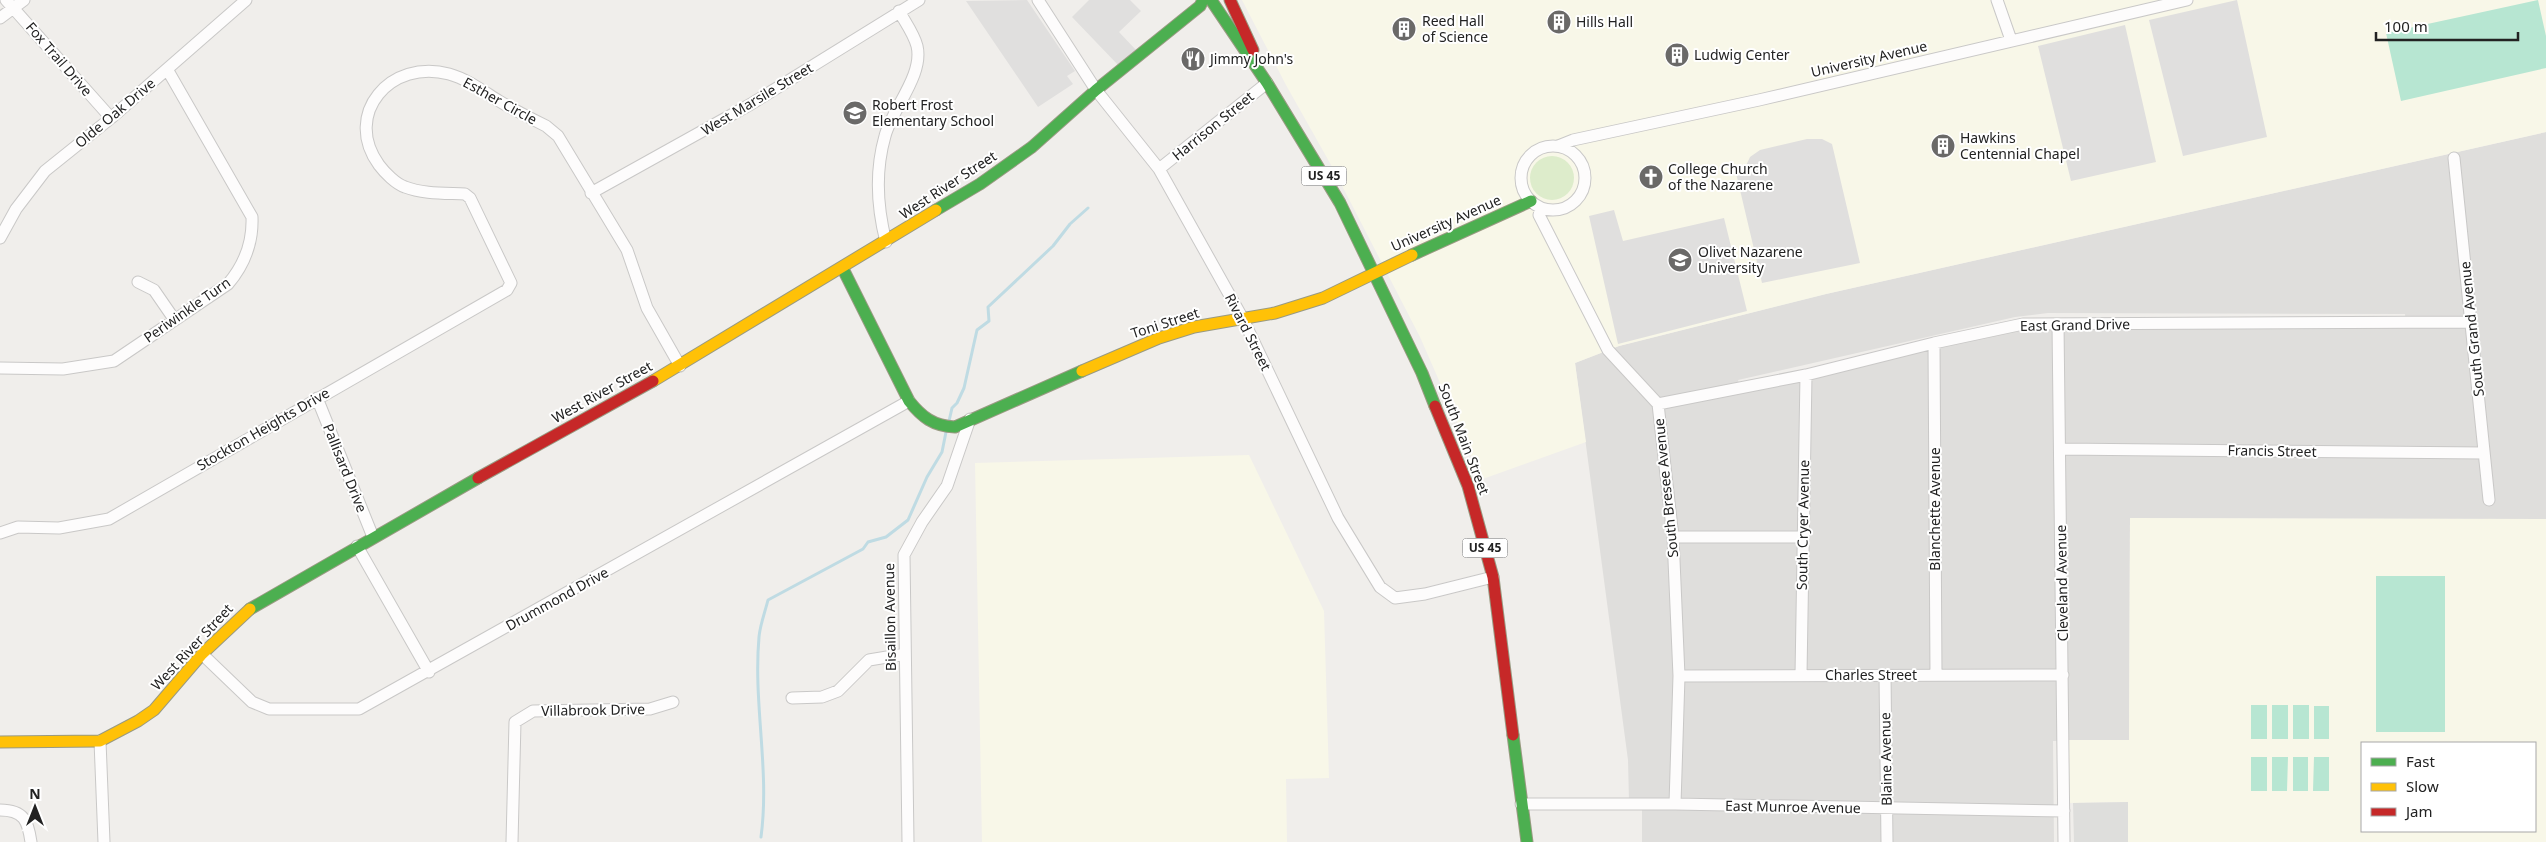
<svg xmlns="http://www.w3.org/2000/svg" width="2546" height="842" font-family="'Noto Sans',sans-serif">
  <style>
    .residential { fill: #dfdedc; fill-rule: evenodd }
    .education { fill: #f8f7e8; fill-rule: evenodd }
    .religious { fill: #dededc }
    .grass { fill: #ddeccb }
    .pitch { fill: #b7e6d2 }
    .parking { fill: #e0dfde }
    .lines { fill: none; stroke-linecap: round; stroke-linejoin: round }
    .stream { stroke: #bfdbe3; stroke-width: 3 }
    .street-casing { stroke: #c9c8c7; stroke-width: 13 }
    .fast-casing { stroke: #999a82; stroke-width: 13 }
    .slow-casing { stroke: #999a82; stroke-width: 13 }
    .jam-casing { stroke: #999a82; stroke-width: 13 }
    .street { stroke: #fdfcfc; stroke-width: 11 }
    .fast { stroke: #4caf50; stroke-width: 11 }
    .slow { stroke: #ffc107; stroke-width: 11 }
    .jam { stroke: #c62828; stroke-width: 11 }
    .labels { text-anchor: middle; stroke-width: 4; stroke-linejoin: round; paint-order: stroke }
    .shield { fill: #fff; stroke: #646464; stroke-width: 1 }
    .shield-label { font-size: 12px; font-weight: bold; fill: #222 }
    .poi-label { font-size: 14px; fill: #222; stroke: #fff; text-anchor: start }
    .street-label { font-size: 14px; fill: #222; stroke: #fff }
  </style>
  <rect width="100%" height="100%" fill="#f0eeeb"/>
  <!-- residential -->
  <path class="residential" d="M2546,132V519L2130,518L2129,740L2053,741L2054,842H1642V801H1629L1628,760L1575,363L1619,346L1826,294ZM2048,313L2405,314L2406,326L2025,328L1742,393L1738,380L2015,317Z"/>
  <!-- education -->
  <path class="education" d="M1242,0H2546V132L1826,294L1619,346L1575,363L1586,442L1480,480L1469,449L1420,337L1335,172L1286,85Z
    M1249,455L1324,611L1329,778L1286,779L1287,842H982L975,463Z
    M2130,518L2546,519V842H2128V802L2068,803L2067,740H2129ZM2362,743H2535V831H2362Z"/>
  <!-- religious -->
  <path class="religious" d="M2128,802V842H2074L2073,803Z"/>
  <!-- grass -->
  <path class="grass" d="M1530 178a22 22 0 1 1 44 0a22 22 0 1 1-44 0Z"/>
  <!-- pitch -->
  <path class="pitch" d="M2538,0L2546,36V68L2401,101L2386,33Z
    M2376,576H2445V732H2376Z
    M2251,705H2267V739H2251Z
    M2272,705H2288V739H2272Z
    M2293,705H2309V739H2293Z
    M2314,706H2329V739H2314Z
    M2251,757H2267V791H2251Z
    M2272,757H2288L2287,791H2272Z
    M2293,757H2308V791H2293Z
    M2314,757H2329V791H2313Z"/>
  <!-- parking -->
  <path class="parking" d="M1027,0L1075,71L1067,76L1073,84L1038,107L966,1Z
    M1089,0H1130L1141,11L1119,32L1136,50L1119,66L1072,17Z
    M2237,0L2267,137L2183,156L2149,20Z
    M2125,25L2156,162L2071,181L2038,46Z
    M1807,139H1822L1832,144L1860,263L1762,283L1736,173L1744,170L1750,157L1760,150Z
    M1614,210L1623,241L1724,218L1747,311L1618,344L1589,216Z"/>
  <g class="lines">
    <!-- stream -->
    <path class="stream" d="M949,421L952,408L957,403L964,388L977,330L989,321L988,307L1053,246L1070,224L1088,208
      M761,837C770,770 753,704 759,637C760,625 765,612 768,600L863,549L868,542L886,537L908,520L927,477L942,452L946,432"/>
    <defs>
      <path id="street" d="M6,0L111,118
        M1038,0L1096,90L1159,169L1243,319L1338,518L1380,587L1395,598L1425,594L1493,577
        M1997,0L2011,40
        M0,18L24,0
        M1558,146L1573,140L1759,100L2187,0
        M1521 178a32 32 0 1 1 64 0a32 32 0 1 1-64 0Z
        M2454,158L2489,500
        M1159,169L1267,83
        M591,193L751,104L919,0
        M1541,208L1539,215L1608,350L1658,404L1673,537L1679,676L1675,804
        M0,238L16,209L45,171L111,118L246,0
        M886,242C877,207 875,171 885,136C892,109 924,75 917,46C914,34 905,22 899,11
        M138,282L154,290L174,319
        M2058,324L2064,842
        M1934,343L1936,675
        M0,368L63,369L114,361L228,284C245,264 253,243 252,217L167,69
        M317,398L373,537
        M1658,404L1806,375L1934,343L2023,324L2471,322
        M2060,449L2484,453
        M0,533L18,527L59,528L109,519L507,290L511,283L470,198L465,194C446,193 423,194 405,187C396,184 385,173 379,165C342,114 391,58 449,74C467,79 483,91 499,101C514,110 530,118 546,126L558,136L627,250L647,308L680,366
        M1673,537H1803
        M357,546L429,672
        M202,654L252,702L269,709H359L909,401
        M1801,675L1806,375
        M1885,675L1887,842
        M1679,676L2063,675
        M792,698L822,697L838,691L869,660L905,654
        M100,741L104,842
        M1521,804H1675L2064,811
        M0,810C24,810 28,821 31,842
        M512,842L515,722L533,711L650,709L673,702
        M908,842L904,555L922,522L947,486L970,419"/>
      <path id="fast" d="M1211,0L1267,83L1340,203L1422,373L1435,406
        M936,210L980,184L1032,147L1096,90L1200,6L1203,0
        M1412,255L1531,201
        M843,269L909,401C922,417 933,426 955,427L1082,371
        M250,609L478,478
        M1513,735L1527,842"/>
      <path id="slow" d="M1082,371L1159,338L1194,327L1275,313L1323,298L1412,255
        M653,381L936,210
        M0,742L100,741L138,721L154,710L202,654L250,609"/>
      <path id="jam" d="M1230,0L1253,50
        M1435,406L1468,486L1493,577L1513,735
        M478,478L653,381"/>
    </defs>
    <!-- street casing -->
    <use href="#street" class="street-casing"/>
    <!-- fast casing -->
    <use href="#fast" class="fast-casing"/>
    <!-- slow casing -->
    <use href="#slow" class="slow-casing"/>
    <!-- jam casing -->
    <use href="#jam" class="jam-casing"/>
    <!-- street -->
    <use href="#street" class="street"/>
    <!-- fast -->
    <use href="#fast" class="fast"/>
    <!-- slow -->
    <use href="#slow" class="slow"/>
    <!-- jam -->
    <use href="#jam" class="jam"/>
  </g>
  <!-- icons -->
  <defs>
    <symbol id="building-disc" viewBox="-11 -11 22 22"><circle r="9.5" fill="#6a6968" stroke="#fff"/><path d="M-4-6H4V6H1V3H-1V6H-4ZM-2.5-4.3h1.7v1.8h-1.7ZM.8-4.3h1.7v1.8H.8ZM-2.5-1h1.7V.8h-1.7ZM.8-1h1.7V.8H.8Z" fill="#fff"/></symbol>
    <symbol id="restaurant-disc" viewBox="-11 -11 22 22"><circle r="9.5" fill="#6a6968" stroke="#fff"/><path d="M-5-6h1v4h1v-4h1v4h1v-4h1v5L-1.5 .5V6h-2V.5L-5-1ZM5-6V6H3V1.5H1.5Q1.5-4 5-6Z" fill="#fff"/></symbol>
    <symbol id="school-disc" viewBox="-11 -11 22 22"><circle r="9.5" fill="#6a6968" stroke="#fff"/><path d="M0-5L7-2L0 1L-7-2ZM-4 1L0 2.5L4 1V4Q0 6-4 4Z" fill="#fff"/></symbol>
    <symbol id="church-disc" viewBox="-11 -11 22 22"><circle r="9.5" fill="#6a6968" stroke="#fff"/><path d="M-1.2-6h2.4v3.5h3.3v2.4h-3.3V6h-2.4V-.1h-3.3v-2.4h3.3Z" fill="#fff"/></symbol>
    <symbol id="university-disc" viewBox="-11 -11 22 22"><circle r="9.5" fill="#6a6968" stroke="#fff"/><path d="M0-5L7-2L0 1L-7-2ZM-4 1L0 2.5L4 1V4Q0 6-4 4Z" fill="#fff"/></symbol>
  </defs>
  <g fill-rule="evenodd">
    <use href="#building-disc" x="1545" y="8" width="28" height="28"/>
    <use href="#building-disc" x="1390" y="15" width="28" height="28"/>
    <use href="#building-disc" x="1663" y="41" width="28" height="28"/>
    <use href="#restaurant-disc" x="1179" y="45" width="28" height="28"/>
    <use href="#school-disc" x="841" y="99" width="28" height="28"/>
    <use href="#building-disc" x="1929" y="132" width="28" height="28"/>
    <use href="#church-disc" x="1637" y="163" width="28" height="28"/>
    <use href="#university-disc" x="1666" y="246" width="28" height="28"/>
  </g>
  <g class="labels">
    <!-- shield labels -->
    <g class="shield">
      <rect x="1301.5" y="166.5" width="45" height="19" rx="4"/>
      <rect x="1462.5" y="538.5" width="45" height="19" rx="4"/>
    </g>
    <g class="shield-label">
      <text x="1324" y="180">US 45</text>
      <text x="1485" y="552">US 45</text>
    </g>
    <!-- poi labels -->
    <g class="poi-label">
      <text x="1422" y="26">Reed Hall<tspan x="1422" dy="16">of Science</tspan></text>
      <text x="1576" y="27">Hills Hall</text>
      <text x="1694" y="60">Ludwig Center</text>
      <text x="1210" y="64">Jimmy John's</text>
      <text x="872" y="110">Robert Frost<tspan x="872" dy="16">Elementary School</tspan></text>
      <text x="1960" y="143">Hawkins<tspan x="1960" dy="16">Centennial Chapel</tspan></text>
      <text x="1668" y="174">College Church<tspan x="1668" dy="16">of the Nazarene</tspan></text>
      <text x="1698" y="257">Olivet Nazarene<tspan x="1698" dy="16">University</tspan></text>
    </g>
    <!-- street labels -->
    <g class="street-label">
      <text transform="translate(59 59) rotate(49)" y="5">Fox Trail Drive</text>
      <text transform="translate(1869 59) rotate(-13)" y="5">University Avenue</text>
      <text transform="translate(757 99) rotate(-31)" y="5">West Marsile Street</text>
      <text transform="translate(500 101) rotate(29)" y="5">Esther Circle</text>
      <text transform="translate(115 113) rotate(-40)" y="5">Olde Oak Drive</text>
      <text transform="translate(1213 126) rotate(-39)" y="5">Harrison Street</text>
      <text transform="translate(948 185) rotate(-33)" y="5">West River Street</text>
      <text transform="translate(1446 223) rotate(-24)" y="5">University Avenue</text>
      <text transform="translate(187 310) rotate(-35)" y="5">Periwinkle Turn</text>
      <text transform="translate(1165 323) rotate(-18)" y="5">Toni Street</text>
      <text transform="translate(2075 325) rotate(-1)" y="5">East Grand Drive</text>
      <text transform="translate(2472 329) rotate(-96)" y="5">South Grand Avenue</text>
      <text transform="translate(1248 332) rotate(63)" y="5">Rivard Street</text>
      <text transform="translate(602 392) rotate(-29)" y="5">West River Street</text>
      <text transform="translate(263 429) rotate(-30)" y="5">Stockton Heights Drive</text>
      <text transform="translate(1464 439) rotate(69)" y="5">South Main Street</text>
      <text transform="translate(2272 451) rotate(1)" y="5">Francis Street</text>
      <text transform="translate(345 468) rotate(68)" y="5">Pallisard Drive</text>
      <text transform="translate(1666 488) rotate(-96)" y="5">South Bresee Avenue</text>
      <text transform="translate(1935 509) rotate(-90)" y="5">Blanchette Avenue</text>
      <text transform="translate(1803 525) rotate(-89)" y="5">South Cryer Avenue</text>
      <text transform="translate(2062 583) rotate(-91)" y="5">Cleveland Avenue</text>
      <text transform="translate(557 599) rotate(-29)" y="5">Drummond Drive</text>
      <text transform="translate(890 617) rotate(-91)" y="5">Bisaillon Avenue</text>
      <text transform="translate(192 647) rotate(-47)" y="5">West River Street</text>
      <text x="1871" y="680">Charles Street</text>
      <text transform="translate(593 710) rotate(-1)" y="5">Villabrook Drive</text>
      <text transform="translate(1886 759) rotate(-91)" y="5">Blaine Avenue</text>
      <text transform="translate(1793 807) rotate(1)" y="5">East Munroe Avenue</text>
    </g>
  </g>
  <!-- legend -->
  <rect x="2361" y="742" width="175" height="90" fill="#ffffff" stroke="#a7a7a7"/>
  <rect x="2371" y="758" width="25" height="8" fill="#4caf50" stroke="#a7a7a7"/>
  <text x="2406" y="767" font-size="15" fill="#222222">Fast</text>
  <rect x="2371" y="783" width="25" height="8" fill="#ffc107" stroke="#a7a7a7"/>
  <text x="2406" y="792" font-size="15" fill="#222222">Slow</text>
  <rect x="2371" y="808" width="25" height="8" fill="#c62828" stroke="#a7a7a7"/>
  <text x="2406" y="817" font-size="15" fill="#222222">Jam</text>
  <!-- north arrow -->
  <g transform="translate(35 807)" stroke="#ffffff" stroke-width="4" paint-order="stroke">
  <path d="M0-4L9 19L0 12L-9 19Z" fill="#222222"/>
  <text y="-8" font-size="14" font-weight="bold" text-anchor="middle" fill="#222222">N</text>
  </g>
  <!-- scale -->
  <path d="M2376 32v8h142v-8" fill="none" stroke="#222222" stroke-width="2.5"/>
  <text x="2384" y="32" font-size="15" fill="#222222" stroke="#ffffff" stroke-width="4" paint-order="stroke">100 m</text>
</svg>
